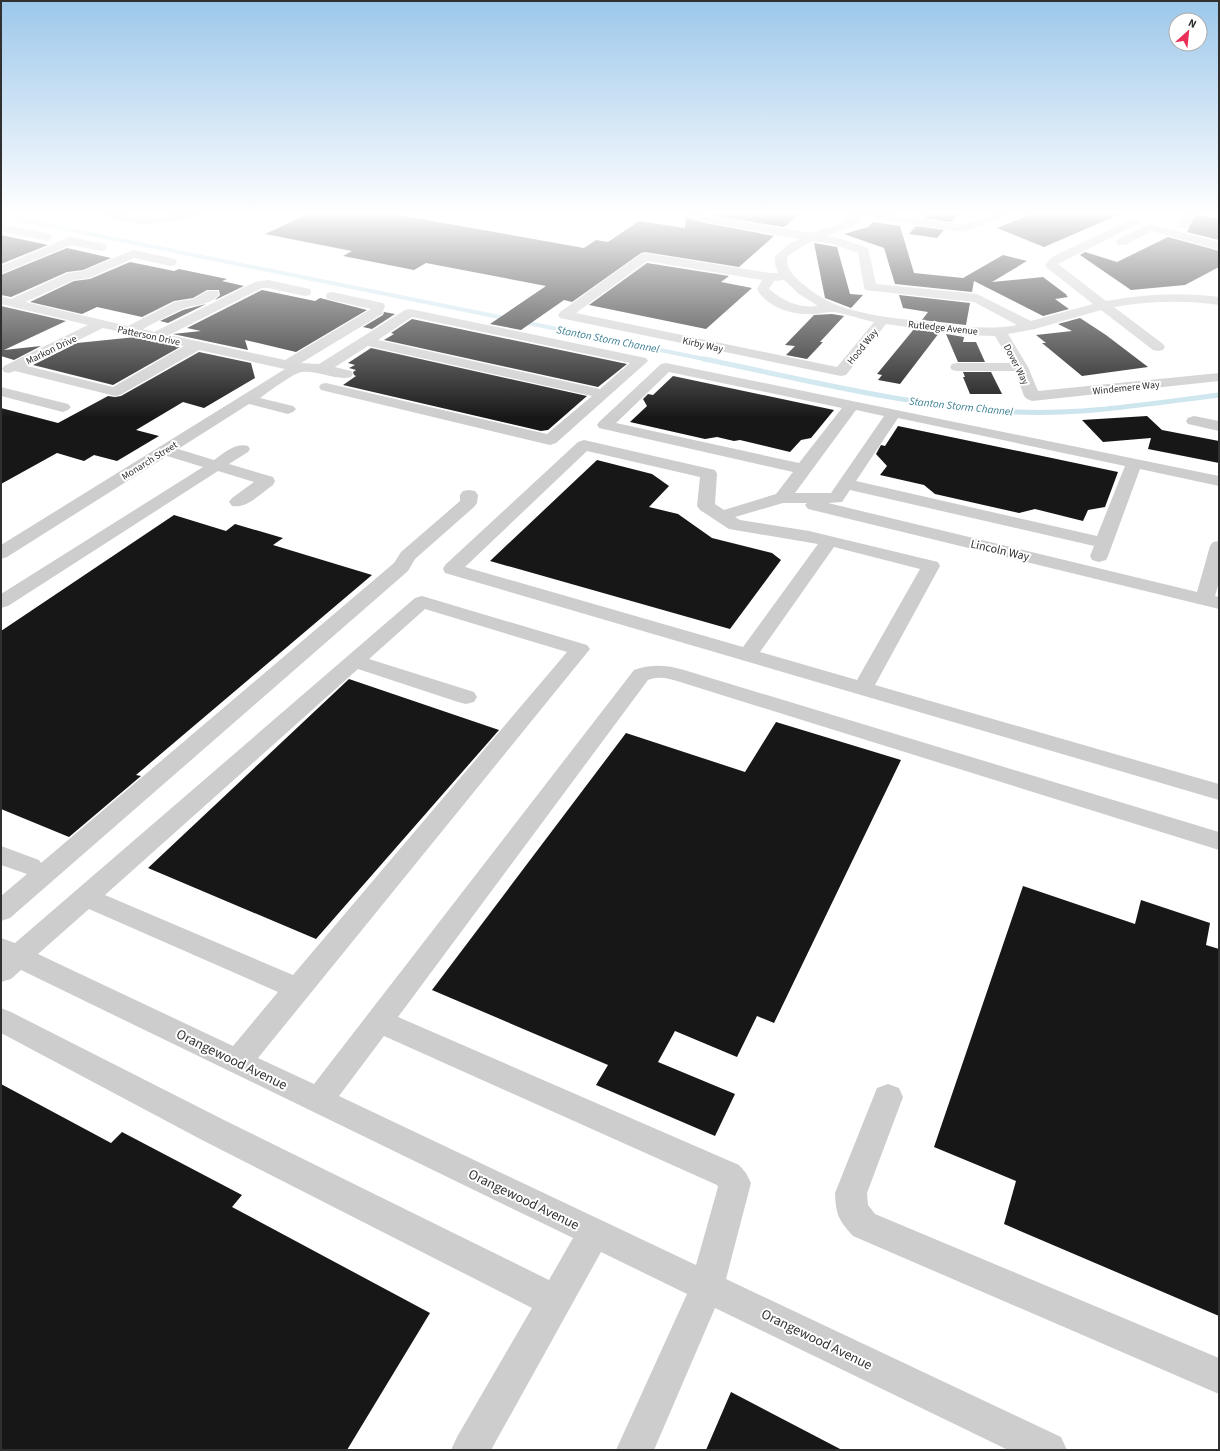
<svg xmlns="http://www.w3.org/2000/svg" width="1220" height="1451" font-family="'Source Sans 3',sans-serif">
  <style>
    .lines { fill: none; stroke-linecap: round; stroke-linejoin: round }
    .stream-far1 { stroke: #cae4ed; stroke-width: 4 }
    .stream { stroke: #cae4ed; stroke-width: 5 }
    .building { fill: #171717 }
    .minor { fill: #cdcdcd; fill-rule: evenodd }
    .labels { text-anchor: middle; stroke-width: 4; stroke-linejoin: round; paint-order: stroke }
    .far-street-label { font-size: 10px; fill: #303030; stroke: #fff }
    .far-water-label { font-size: 11px; font-style: italic; fill: #3c7f94; stroke: #fff }
    .street-label { font-size: 12px; fill: #303030; stroke: #fff }
    .near-street-label { font-size: 14px; fill: #303030; stroke: #fff }
  </style>
  <rect width="100%" height="100%" fill="#fff"/>
  <g class="lines">
    <!-- stream-far1 -->
    <path class="stream-far1" d="M1,216L509,319
      M523,322L709,360"/>
    <!-- stream -->
    <path class="stream" d="M704,359C807,380 911,407 1017,412C1085,415 1152,403 1219,395"/>
  </g>
  <!-- building -->
  <path class="building" d="M306,215H398L584,248L596,240L608,242L639,221L685,228L686,215L689,218L705,223L774,236L739,267L645,252L641,253L572,302L564,300L521,330L490,324L546,286L426,263L414,270L343,256L352,251L265,234Z
    M711,215H798L784,227Z
    M927,215H958L951,222L924,218Z
    M1030,215H1118L1044,247L997,228Z
    M1195,215L1219,218V240L1187,232Z
    M873,222L900,226L914,273L963,278L1003,255L1027,261L992,282L1043,277L1067,295H1066L1068,297L1055,299L1069,309L1043,316L974,281L972,292L895,284L884,248L844,234L868,227Z
    M916,226L944,230L937,238L909,234Z
    M1,235L48,245L1,264Z
    M1168,237L1219,251V267L1185,285L1131,290L1080,255L1085,252L1117,262Z
    M814,243L837,247L850,294L863,295L851,308L825,298Z
    M67,248L111,258L83,270L67,272L11,297L1,295V275Z
    M130,262L174,271L179,269L227,279L222,281L244,286L215,300L220,295L219,290H207L193,298L174,301L142,317L97,307L82,314L30,302L74,281L90,279Z
    M647,263L729,276L721,282L752,288L706,329L589,305Z
    M262,290L315,301L320,298L367,310L296,352L245,340L248,350L173,334L201,331L187,328Z
    M899,295L970,303L966,325L922,320L928,312L903,308Z
    M206,304L168,323L160,321L183,310Z
    M1,306L66,321L4,350L41,346L14,360L1,356Z
    M384,312L395,314L372,329L363,327L383,315Z
    M832,314L844,316L820,342H823L807,359L786,355L795,346L785,345L814,315Z
    M1080,318L1106,335L1148,367L1082,376L1042,343H1046L1036,335L1072,331L1058,324Z
    M412,319L627,364L598,387L384,340L394,334L391,333Z
    M914,329L939,333L900,384L878,380L882,375L877,374Z
    M946,334L964,337L963,342H976L985,362H958Z
    M136,337L180,347L113,385L33,365L77,343Z
    M371,348L587,396L548,430L541,431L343,385L356,376L354,375L353,372L356,370L349,368L355,365L348,363Z
    M199,352L251,363L255,378L204,408L183,402L136,430L159,436L117,461L94,455L84,461L57,453L1,484V408L58,423L108,396L115,397L121,396Z
    M963,372H991L1002,394H970L963,377H965Z
    M673,376L834,410L811,438L801,440L790,452L740,440L734,441L717,437L705,439L630,422L647,406L643,399L648,394L653,395Z
    M1147,416L1162,430L1219,441V463L1148,449L1151,438L1103,442L1082,420Z
    M898,426L1047,457L1118,472L1105,507L1088,510L1083,521L1035,509L1019,513L935,494L924,485L880,475L887,466L876,454L881,445L885,446Z
    M597,460L652,474L669,486L649,507L678,514L712,538L772,553L781,560L730,629L490,561Z
    M174,515L226,531L235,524L283,538L273,545L372,575L136,775L141,776L69,837L1,809V631Z
    M349,679L499,730L316,939L148,868Z
    M776,722L901,760L774,1023L757,1016L737,1057L675,1031L658,1062L735,1094L715,1136L596,1085L608,1065L432,990L626,733L745,772Z
    M1023,886L1135,924L1141,900L1210,923L1206,945L1219,949V1316L1004,1224L1016,1181L934,1147Z
    M1,1084L111,1143L122,1132L242,1195L232,1207L430,1313L347,1450H1Z
    M731,1392L842,1450H706Z"/>
  <g class="lines">
    <!-- minor -->
    <path class="minor" d="M101,215H124L145,219L171,215H198L192,218L145,225L107,218Z
      M688,215H703L811,233L843,223L852,215H890L963,225L990,215H1005L1004,217L964,232L864,217L851,227L826,236L839,238L868,248L876,284L977,294L1031,321L1093,304L1047,268L1045,265L1052,257L1130,220H1138L1140,222L1138,224L1058,264L1106,301C1143,294 1181,292 1219,297V305C1184,300 1149,301 1114,307L1163,344L1165,347L1163,350L1158,351L1153,350L1101,310L1035,329L1008,334L1028,367L1038,391L1219,373V381L1032,401L1027,399L1024,396L1015,371H957L952,370L950,367L952,364L957,363H1011L995,336L964,335L886,324L846,375L841,376L560,318L558,315L560,312L641,254L645,253L770,273H778L775,264V256L790,243L800,239L705,222L689,217ZM813,241L833,244L858,253L864,287L865,290L974,302L1017,325C985,331 953,325 920,321C893,318 863,315 837,305C825,300 813,293 803,284C794,277 786,269 787,257L798,249ZM647,261L762,280L757,289C767,308 793,315 813,314C819,314 826,312 832,312C841,312 863,320 874,322L837,367L576,313ZM784,280L799,294L818,306C798,308 785,302 769,289L774,281Z
      M1183,215H1194L1187,228H1179L1177,226Z
      M1150,224L1219,242V250L1151,231L1126,245H1118L1116,242L1118,239Z
      M1,225H4L47,233L51,235L53,237L51,239L47,241L5,232H1Z
      M70,237L105,244L107,247L105,250L101,251L71,245L1,274V266Z
      M133,250L175,259L177,262L175,265L171,266L134,258L89,278L74,280L25,302L128,326L175,302L193,299L208,291H218L219,294C211,306 194,304 182,309C169,315 156,322 143,329L154,332L255,282L268,280L310,289L311,292L310,295L305,296L268,288H262L169,335L285,360L371,309L327,299L326,296L327,293L332,292L383,303L385,306L382,314L301,363L319,364L405,310L410,309L641,357L646,358L648,361L556,443L550,445L321,390L319,387L321,384L326,383L547,434L592,396L368,346L335,367L351,371L353,374L351,377C336,381 318,370 302,372C295,372 267,393 260,398L293,406L296,409L293,412L288,414L249,404L178,449L214,460C224,453 235,442 248,446L250,449L248,452L229,464L273,477L275,481L273,485C261,493 247,509 232,506L229,502L232,498L254,482L218,471L8,606L1,608V594L203,467L167,456L7,557L1,559V545L285,369L199,350L120,395L115,396L15,371L9,373L4,372L2,369L4,366L88,325L1,304V296L11,299L68,273L83,271ZM412,317L630,363L600,389L378,340ZM103,328L184,346L113,387L27,366Z
      M666,363L1219,476V486L1140,469L1108,556L1106,560L1099,562L1092,560L1090,556L1094,546L850,490L842,502L828,503L1197,592L1210,546L1213,542L1219,541V582L1215,596L1219,597V609L808,509L805,505L807,503H783L735,517L740,520L809,531L938,562L940,566L875,685L1219,784V800L445,573L443,569L445,565L578,442L584,440L715,470L717,474L715,504L724,510L776,494L793,472L599,428L597,425L599,422L661,364ZM669,372L842,408L799,463L616,423ZM856,410L884,416L831,493H795ZM898,418L1125,466L1097,536L856,481ZM587,451L700,477L697,506L700,510L729,529L818,544L743,647L465,567ZM834,547L920,569L857,680L760,652Z
      M1,387L68,404L71,407L68,410L63,412L1,396Z
      M1194,416L1219,421V431L1188,424L1186,421L1188,418Z
      M469,490L475,491L478,495L477,503L474,507L415,559L408,571L10,918L1,921V896L27,874L1,865V846L39,860L41,863L394,563L401,552L460,501V495L463,491Z
      M422,596L587,645L590,649L258,1058L314,1084L634,670C652,664 666,665 684,670L1219,832V850L677,681C667,678 658,676 648,680L398,1017L739,1165L746,1173L751,1183L726,1279L1061,1437L1067,1450H1008L715,1308L654,1450H616L687,1294L601,1252L491,1450H451L457,1437L532,1308L202,1140L1,1033V1008L11,1012L224,1120L549,1280L573,1238L21,970L11,979L1,982V938L15,943L415,598ZM425,609L567,652L293,975L105,895L358,669L458,702L466,704L474,702L477,697L474,692L369,659ZM89,909L278,992L233,1046L38,954ZM384,1036L717,1185L718,1187L696,1265L339,1096Z
      M888,1084L899,1088L903,1097L867,1193L868,1205L875,1214L1219,1358V1394L853,1236C838,1219 836,1215 835,1193L877,1088Z"/>
  </g>
  <!-- sky -->
  <linearGradient id="sky" x2="0" y2="1"><stop stop-color="#9cc7ea"/><stop offset="0.51" stop-color="#fff"/><stop offset="1" stop-color="#fff" stop-opacity="0"/></linearGradient>
  <rect width="1220" height="418" fill="url(#sky)"/>
  <g class="labels">
    <!-- far-street labels -->
    <g class="far-street-label">
      <text transform="translate(943 327) rotate(6)" y="4">Rutledge Avenue</text>
      <text transform="translate(149 335) rotate(12)" y="4">Patterson Drive</text>
      <text transform="translate(703 344) rotate(12)" y="4">Kirby Way</text>
      <text transform="translate(862 346) rotate(-51)" y="4">Hood Way</text>
      <text transform="translate(51 349) rotate(-26)" y="4">Markon Drive</text>
      <text transform="translate(1017 364) rotate(63)" y="4">Dover Way</text>
      <text transform="translate(1126 387) rotate(-6)" y="4">Windemere Way</text>
      <text transform="translate(149 460) rotate(-32)" y="4">Monarch Street</text>
    </g>
    <!-- far-water labels -->
    <g class="far-water-label">
      <text transform="translate(608 339) rotate(11)" y="4">Stanton Storm Channel</text>
      <text transform="translate(961 406) rotate(6)" y="4">Stanton Storm Channel</text>
    </g>
    <!-- street labels -->
    <g class="street-label">
      <text transform="translate(1000 550) rotate(13)" y="4">Lincoln Way</text>
    </g>
    <!-- near-street labels -->
    <g class="near-street-label">
      <text transform="translate(232 1059) rotate(26)" y="5">Orangewood Avenue</text>
      <text transform="translate(524 1199) rotate(26)" y="5">Orangewood Avenue</text>
      <text transform="translate(817 1339) rotate(26)" y="5">Orangewood Avenue</text>
    </g>
  </g>
  <!-- border -->
  <rect width="1220" height="1451" fill="none" stroke="#303030" stroke-width="4"/>
  <!-- north arrow -->
  <g transform="translate(1188 32) rotate(27)"><circle r="19" fill="#ffffff" stroke="#acacac"/>
  <path d="M0-3L7 15L0 10L-7 15Z" fill="#e83059"/>
  <text y="-6" font-size="11" font-weight="bold" text-anchor="middle" fill="#303030">N</text>
  </g>
</svg>
